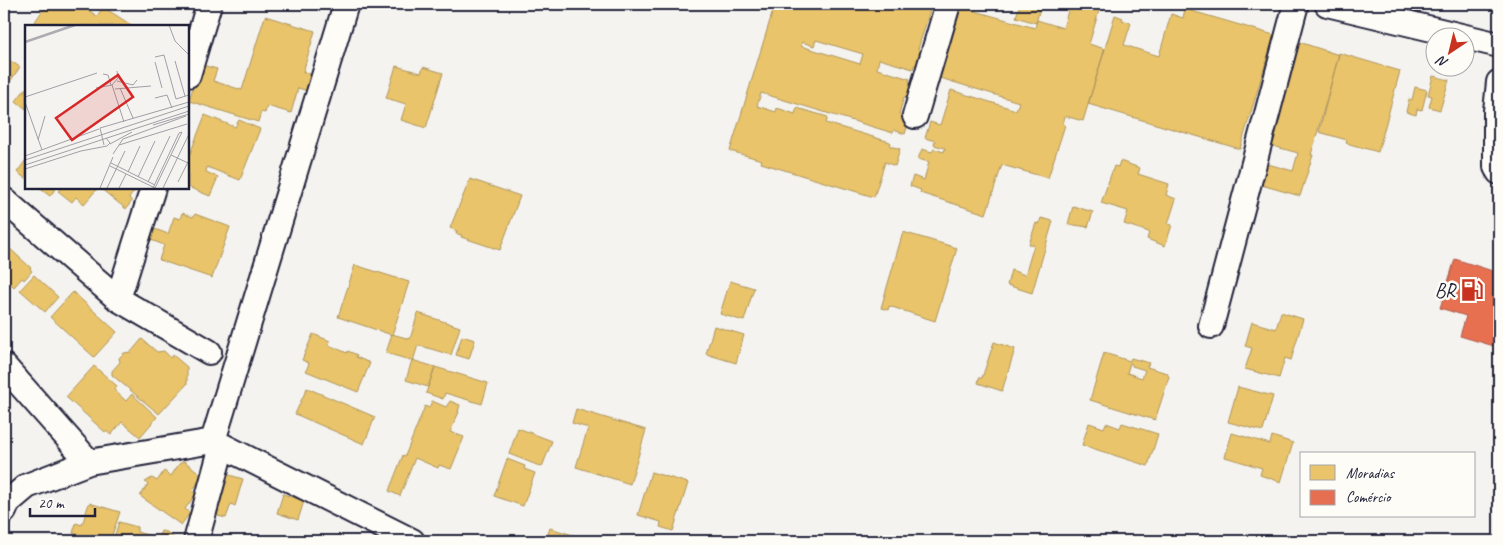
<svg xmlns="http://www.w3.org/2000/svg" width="1503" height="545" font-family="Caveat,sans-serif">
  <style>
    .homes { fill: #e9c46a; stroke: #ad935c; fill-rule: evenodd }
    .shops { fill: #e76f51; stroke: #ac584a }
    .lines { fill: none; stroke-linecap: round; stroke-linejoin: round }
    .minor-casing { stroke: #22223b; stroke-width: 28 }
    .minor { stroke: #fdfcf7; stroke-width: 24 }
    .labels { text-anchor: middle; stroke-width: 5; stroke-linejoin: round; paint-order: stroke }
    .poi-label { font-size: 20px; fill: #22223b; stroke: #fdfcf7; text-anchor: end }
    .inset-river { fill: none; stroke: #acacb2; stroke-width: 2.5 }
    .inset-road { fill: none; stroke: #a09fa7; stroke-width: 1 }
    .view { fill: #d62828; fill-opacity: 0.15; stroke: #d62828; stroke-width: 2.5 }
    .inset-edge { fill: none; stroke: #22223b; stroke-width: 2.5 }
  </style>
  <rect width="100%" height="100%" fill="#f4f3ef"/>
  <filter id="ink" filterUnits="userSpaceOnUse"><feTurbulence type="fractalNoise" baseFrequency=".02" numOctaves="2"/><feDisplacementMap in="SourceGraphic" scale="10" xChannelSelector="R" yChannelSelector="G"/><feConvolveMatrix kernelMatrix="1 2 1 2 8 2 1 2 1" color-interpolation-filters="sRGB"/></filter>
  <g filter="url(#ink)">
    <!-- homes -->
    <path class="homes" d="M47,4H79L97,16L103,7L133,26H32Z
      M775,4H932L918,49L929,53L925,68L914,65L913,69L879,59L877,69L910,79L909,82L920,85L914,101L904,97L899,114L910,117L905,134L894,130L893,133L761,93L757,106L776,112L777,108L795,114L797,108L828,117L826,123L890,142L891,143L890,146L900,149L895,166L885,162L874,197L761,163L762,160L730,151ZM816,40L863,54L860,64L801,46L802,42L814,46Z
      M1020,4H1041L1036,23L1016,17Z
      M1070,4H1101L1089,44L1105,49L1083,121L1065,116L1063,124L1065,125L1048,178L1002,165L986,214L920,193L921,190L910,186L913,176L924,180L929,162L918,159L922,149L932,152L934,149L944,152L945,148L934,145L935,141L925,138L930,122L940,125L951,90L1016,110L1019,102L940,78L961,7L1035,28L1037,20L1063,28Z
      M1185,9L1274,35L1240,149L1088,104L1115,15L1123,18L1122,20L1131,23L1124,45L1159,56L1171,14L1183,18Z
      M265,16L315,31L303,72L313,75L308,91L298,88L291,113L267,106L265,113L261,112L258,122L189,101L196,76L202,65L217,69L213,81L242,90Z
      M1293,40L1339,55L1311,155H1313L1300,196L1258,184L1264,163L1293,171L1298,153L1266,144Z
      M1339,53L1400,71L1378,152L1346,143L1347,140L1319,132Z
      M4,57L20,67L9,83L4,85Z
      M396,66L421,73L423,67L443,73L426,128L401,120L406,104L386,98Z
      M1433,76L1449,80L1440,110L1429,107L1432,96L1428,95Z
      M1415,87L1427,90L1422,110L1417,109L1416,115L1406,112L1409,99L1412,100Z
      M26,88V109L16,101Z
      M205,115L235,127L239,120L260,129L240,180L207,167L206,172L218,177L210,196L188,187V159Z
      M26,160V179L17,172Z
      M1120,161L1140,168L1138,174L1169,184L1166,195L1176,199L1168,224L1172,225L1165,246L1147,239L1149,232L1124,224L1128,211L1101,203L1114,166L1118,167Z
      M470,179L520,196L500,250L461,237L462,235L456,234L457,231L450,228Z
      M39,188H56L50,196Z
      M61,188H98L84,204L76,197L72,202L58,191Z
      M100,188H137L129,198L132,201L126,209Z
      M1073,206L1093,212L1088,227L1068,224Z
      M182,213L193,217L195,214L230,227L212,278L159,260L164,245L151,240L155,229L168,234L174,217L180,219Z
      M1041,218L1053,221L1032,293L1007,285L1011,270L1025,275L1034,245L1029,244L1036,223L1039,224Z
      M903,232L957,248L935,321L889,306L888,310L881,308Z
      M4,246L5,248L7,246L31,268L30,269L32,271L24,280L22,278L14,287L4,277Z
      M355,265L409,282L392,335L338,317Z
      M34,275L58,297L45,312L20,290Z
      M730,281L754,288L744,321L720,314Z
      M73,292L117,332L94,357L50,317Z
      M1281,312L1303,319L1291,360L1285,358L1279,378L1245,369L1252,348L1245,346L1252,322L1276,329Z
      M418,313L460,327L451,355L418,345L413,361L386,353L392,334L410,339Z
      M714,326L744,335L736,363L706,354Z
      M313,334L330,341L329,345L347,353L348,351L357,355L356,357L370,363L358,392L306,371L309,363L302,360Z
      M462,336L475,340L469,359L456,355Z
      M142,339L157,352L164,351L171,358L173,355L187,367V384L159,414L112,375V371L120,362L119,358L124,353L131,352Z
      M994,342L1015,349L1002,391L978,383L979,378H982Z
      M1104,353L1130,361L1131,358L1149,363L1147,367L1167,373L1169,377L1155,420L1090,400ZM1130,363L1132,364V366L1145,370L1142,378L1127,373Z
      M412,360L435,367L428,387L406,380Z
      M94,366L117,386L114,390L126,401L132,394L157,417L140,437L122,422L111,435L106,431L105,432L66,397Z
      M435,367L488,383L482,404L445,393L443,399L426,393Z
      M1238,387L1273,396L1263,431L1228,422Z
      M307,388L375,417L364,444L295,414Z
      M432,401L446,407L450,401L460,405L458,412H459L450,432L464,437L451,469L439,465L438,468L415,458L400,496L389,491L403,455L405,456L425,406L429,408Z
      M576,409L646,430L630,484L576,467L588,428L572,423Z
      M1089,423L1104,428L1106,423L1120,428L1122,423L1158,434L1148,466L1082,445Z
      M518,428L552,441L542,467L509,454Z
      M1232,433L1270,444L1272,436L1293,443L1281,482L1260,475L1262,468L1225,457Z
      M507,459L525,466L524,469L535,473L523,506L494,496Z
      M184,461L201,474V479L192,491L196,494L185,509L190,513L181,525L140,496L148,484L145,482L152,478L157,481L164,471L171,476L179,464Z
      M651,472L688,483L673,531L660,527L661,522L638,515Z
      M226,474L243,479L235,506L231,504L226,518L214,515Z
      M283,494L304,501L298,520L277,513Z
      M89,503L120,512L110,541H85L86,537L73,533L76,523L82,525Z
      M119,522L137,527V532L158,538L161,531L167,532L177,541H113Z
      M550,528L576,536V539L585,541H541L542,539L546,540Z"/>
    <!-- shops -->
    <path class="shops" d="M1455,259L1499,273V345L1495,344L1494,346L1460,336L1466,316L1440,308Z"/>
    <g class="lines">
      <defs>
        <path id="minor" d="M1327,4L1499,45
          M188,75L209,4
          M1499,82L1496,111V167L1499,172
          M915,116L948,4
          M4,200L118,299L209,352
          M118,299L153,188
          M1211,326L1296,4
          M4,366L89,462
          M213,441L412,541
          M4,511L8,502L27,486L89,462L213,441L346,4
          M196,541L222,446"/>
      </defs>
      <!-- minor casing -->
      <use href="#minor" class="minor-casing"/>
      <!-- minor -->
      <use href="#minor" class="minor"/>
    </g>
  </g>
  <!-- icons -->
  <defs>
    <symbol id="fuel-bare" viewBox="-9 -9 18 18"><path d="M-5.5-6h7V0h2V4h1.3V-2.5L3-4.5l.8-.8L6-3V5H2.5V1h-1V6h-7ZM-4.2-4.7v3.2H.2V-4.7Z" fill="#c8321e" stroke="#fdfcf7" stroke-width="2.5" paint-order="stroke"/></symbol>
  </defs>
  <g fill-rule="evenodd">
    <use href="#fuel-bare" x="1456" y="274" width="32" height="32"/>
  </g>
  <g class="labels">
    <!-- poi labels -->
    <g class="poi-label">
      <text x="1455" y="297">BR</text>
    </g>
  </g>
  <!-- overview -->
  <g transform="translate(25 25)">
    <rect width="164" height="164" fill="#f4f3ef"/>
    <path class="inset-river" d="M0,17L50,0"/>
    <path class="inset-road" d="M144,0L150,16L164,30M130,32L139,30L151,74L164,70M150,36L160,71M130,37L137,63M92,46L93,53L87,60L99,97M78,49L83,50L86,60M92,56L108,60L112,55M71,63L87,60M95,63L108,93M90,64L126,61M0,72L72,48M130,73L142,70L147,83M0,77L17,125M128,100L164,89M13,115L20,91M85,119L107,107M79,120L75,103L164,77M94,120L162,99M88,129L98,114L161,91M146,130L163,138M0,131L74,104M0,135L164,81M86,138L130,160M0,140L164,86M85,141L130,163L157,107L154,108M0,144L56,126L82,121L85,118L81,113M103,147L115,121M113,152L130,116M123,157L145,111M153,157L164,135M75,163L88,132M82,163L100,126M94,163L101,149M128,163L154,108M138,163L164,109"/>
    <path class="view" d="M93,50L108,72L47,115L31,93Z"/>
    <rect width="164" height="164" class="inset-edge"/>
  </g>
  <!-- margin -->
  <rect width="1503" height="545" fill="none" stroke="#fdfcf7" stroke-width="20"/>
  <rect x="10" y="10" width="1483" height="525" fill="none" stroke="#22223b" stroke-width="2" filter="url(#ink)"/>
  <!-- legend -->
  <rect x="1300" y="452" width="175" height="65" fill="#fdfcf7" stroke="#a5a5ac"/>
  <rect x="1310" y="465" width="25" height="15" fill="#e9c46a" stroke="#a5a5ac"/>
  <text x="1346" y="478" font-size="15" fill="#22223b">Moradias</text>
  <rect x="1310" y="490" width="25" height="15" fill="#e76f51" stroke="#a5a5ac"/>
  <text x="1346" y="502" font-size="15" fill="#22223b">Comércio</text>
  <!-- north arrow -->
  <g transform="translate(1450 52) rotate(215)"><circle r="24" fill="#fdfcf7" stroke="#a5a5ac"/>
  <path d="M0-4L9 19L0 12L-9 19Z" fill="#c8321e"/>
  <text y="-8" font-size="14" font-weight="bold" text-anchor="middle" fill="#22223b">N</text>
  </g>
  <!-- scale -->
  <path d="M30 508v8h65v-8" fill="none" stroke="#22223b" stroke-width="2.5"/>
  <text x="38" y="508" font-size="15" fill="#22223b" stroke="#fdfcf7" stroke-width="4" paint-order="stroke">20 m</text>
</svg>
